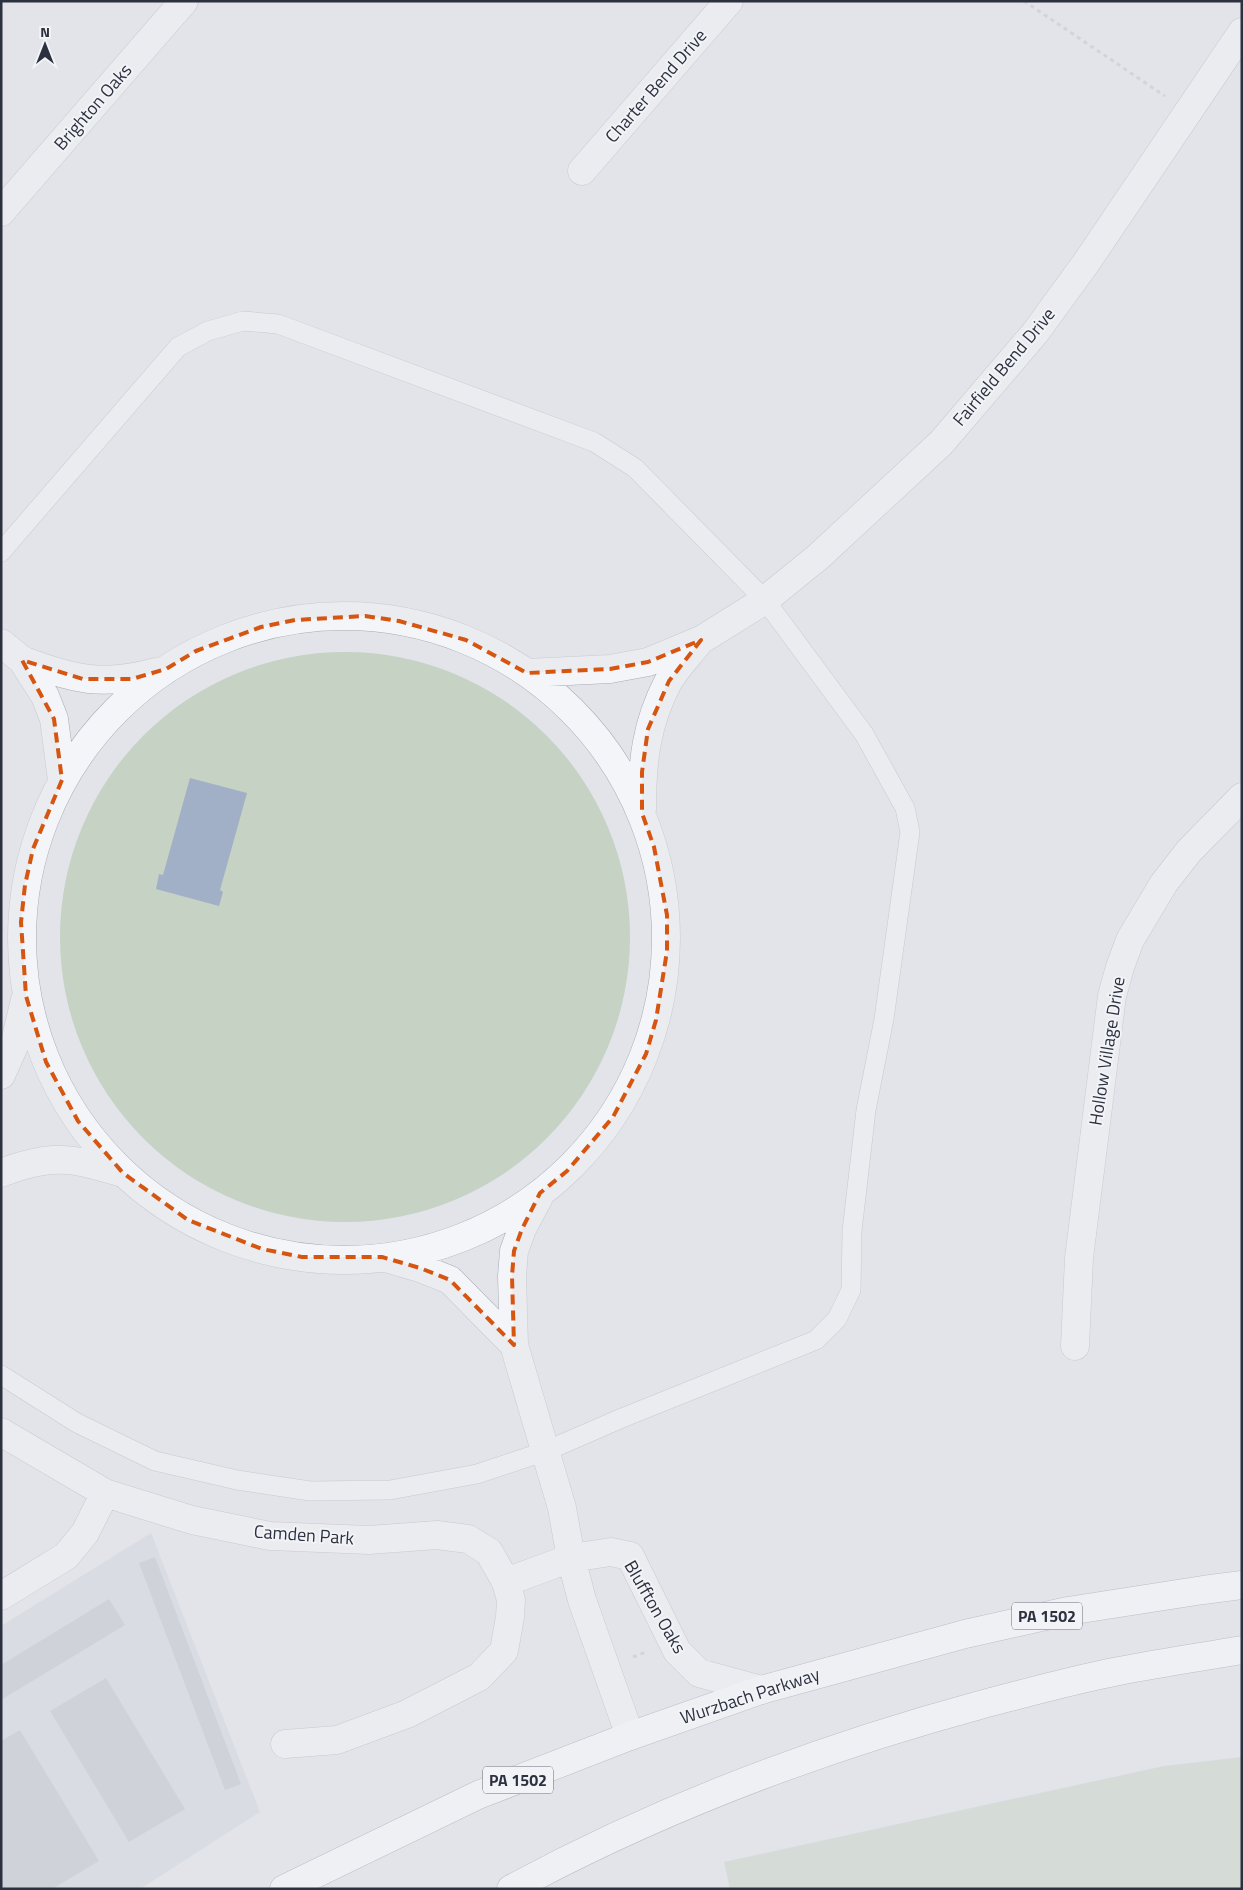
<svg xmlns="http://www.w3.org/2000/svg" width="1243" height="1890" font-family="'Titillium Web',sans-serif">
  <style>
    .built { fill: #d0d3db }
    .green { fill: #c6d2c4 }
    .water { fill: #a1b0c6 }
    .building { fill: #babdc5 }
    .lines { fill: none; stroke-linecap: round; stroke-linejoin: round }
    .lane-casing { stroke: #a8abb3; stroke-width: 20 }
    .street-casing { stroke: #a8abb3; stroke-width: 29 }
    .highway-casing { stroke: #8b919e; stroke-width: 29 }
    .path { stroke: #c0c2c8; stroke-width: 3; stroke-dasharray: 4 4; stroke-linecap: butt }
    .lane { stroke: #f4f5f8; stroke-width: 19 }
    .street { stroke: #f4f5f8; stroke-width: 28 }
    .highway { stroke: #fff; stroke-width: 28 }
    .marked { fill: none; stroke: #d55511; stroke-width: 4; stroke-dasharray: 10 6; stroke-linejoin: round }
    .labels { text-anchor: middle; stroke-width: 4; stroke-linejoin: round; paint-order: stroke }
    .shield { fill: #f2f3f7; stroke: #676b76; stroke-width: 1 }
    .shield-label { font-size: 16px; font-weight: bold; fill: #2c313f }
    .street-label { font-size: 18px; fill: #2c313f; stroke: #f2f3f7 }
  </style>
  <rect width="100%" height="100%" fill="#e2e4e9"/>
  <!-- built -->
  <path class="built" d="M151,1533L260,1812L140,1889H1V1626Z"/>
  <!-- green -->
  <path class="green" d="M60 937a285 285 0 1 1 570 0a285 285 0 1 1-570 0Z
    M1242,1757V1889H730L724,1862L1164,1766Z"/>
  <!-- water -->
  <path class="water" d="M190,778L247,793L220,890L223,892L219,906L156,889L159,874L163,875Z"/>
  <!-- building -->
  <path class="building" d="M155,1557L241,1784L225,1790L139,1563Z
    M109,1599L125,1625L1,1700V1665Z
    M106,1678L185,1809L129,1842L50,1711Z
    M20,1730L99,1861L52,1889H1V1741Z"/>
  <g class="lines">
    <defs>
      <path id="lane" d="M1,552L178,347L208,331L243,321L278,324L594,442L635,468L765,600L864,734L905,808L910,832L884,1019L866,1110L852,1231L851,1290L837,1319L816,1340L622,1418L546,1451L477,1474L390,1490L310,1491L237,1480L155,1461L77,1423L1,1375"/>
      <path id="street" d="M582,171L729,1
        M1,212L184,1
        M22 938a322 322 0 1 1 644 0a322 322 0 1 1-644 0Z
        M1,643L22,660L45,696L54,719L62,780
        M22,660C72,679 102,687 156,672
        M527,673L610,669L648,662L701,640L765,600L818,557L941,443L1035,333L1086,263L1242,32
        M642,809C642,762 646,724 668,682C676,668 689,655 699,642
        M1,1075L14,1046L25,1000
        M1,1173C53,1153 72,1158 123,1173
        M539,1197L522,1229L514,1251L512,1276L514,1345L562,1508L571,1558L582,1600L630,1736
        M386,1258L420,1268L450,1280L514,1345
        M1075,1346L1079,1258L1112,996L1120,967L1130,940L1164,883L1189,851L1242,797
        M1,1432L105,1493L192,1520L270,1536L369,1540L437,1535L468,1539L489,1552L506,1582L511,1600L510,1617L504,1651L479,1677L407,1714L337,1740L285,1744
        M506,1582L571,1558L611,1552L630,1556L677,1651L699,1673L761,1690
        M1,1596L66,1556L85,1533L105,1493"/>
      <path id="highway" d="M284,1889L478,1795L630,1736L761,1690L965,1634L1068,1611L1203,1590L1242,1585
        M511,1889C659,1809 818,1749 980,1705C1026,1693 1072,1680 1119,1671C1160,1663 1201,1657 1242,1650"/>
    </defs>
    <!-- lane casing -->
    <use href="#lane" class="lane-casing"/>
    <!-- street casing -->
    <use href="#street" class="street-casing"/>
    <!-- highway casing -->
    <use href="#highway" class="highway-casing"/>
    <!-- path -->
    <path class="path" d="M1024,1L1165,96
      M633,1657L646,1652"/>
    <!-- lane -->
    <use href="#lane" class="lane"/>
    <!-- street -->
    <use href="#street" class="street"/>
    <!-- highway -->
    <use href="#highway" class="highway"/>
  </g>
  <!-- marked area -->
  <path d="M0 0H1243V1890H0ZM365,616L399,621L466,640L527,673L610,669L648,662L701,640L669,681L648,729L642,772V813L654,847L667,915V951L656,1020L646,1054L613,1117L567,1171L540,1193L522,1229L514,1251L512,1276L514,1345L450,1280L420,1268L382,1257H302L262,1249L188,1220L123,1173L78,1121L46,1062L26,996L21,922L25,885L33,849L62,780L54,719L22,660L83,679H132L166,669L196,651L261,627L295,620Z" fill="#e2e4e9" fill-opacity=".55" fill-rule="evenodd"/>
  <path class="marked" d="M365,616L399,621L466,640L527,673L610,669L648,662L701,640L669,681L648,729L642,772V813L654,847L667,915V951L656,1020L646,1054L613,1117L567,1171L540,1193L522,1229L514,1251L512,1276L514,1345L450,1280L420,1268L382,1257H302L262,1249L188,1220L123,1173L78,1121L46,1062L26,996L21,922L25,885L33,849L62,780L54,719L22,660L83,679H132L166,669L196,651L261,627L295,620Z"/>
  <g class="labels">
    <!-- shield labels -->
    <g class="shield">
      <rect x="1012" y="1602.5" width="70" height="27" rx="4"/>
      <rect x="483" y="1766.5" width="70" height="27" rx="4"/>
    </g>
    <g class="shield-label">
      <text x="1047" y="1622">PA 1502</text>
      <text x="518" y="1786">PA 1502</text>
    </g>
    <!-- street labels -->
    <g class="street-label">
      <text transform="translate(656 86) rotate(-49)" y="6">Charter Bend Drive</text>
      <text transform="translate(93 107) rotate(-49)" y="6">Brighton Oaks</text>
      <text transform="translate(1004 367) rotate(-50)" y="6">Fairfield Bend Drive</text>
      <text transform="translate(1107 1051) rotate(-81)" y="6">Hollow Village Drive</text>
      <text transform="translate(304 1535) rotate(4)" y="6">Camden Park</text>
      <text transform="translate(655 1607) rotate(60)" y="6">Bluffton Oaks</text>
      <text transform="translate(750 1696) rotate(-18)" y="6">Wurzbach Parkway</text>
    </g>
  </g>
  <!-- border -->
  <rect width="1243" height="1890" fill="none" stroke="#2c313f" stroke-width="5"/>
  <!-- north arrow -->
  <g transform="translate(45 45)" stroke="#f2f3f7" stroke-width="4" paint-order="stroke">
  <path d="M0-4L9 19L0 12L-9 19Z" fill="#2c313f"/>
  <text y="-8" font-size="14" font-weight="bold" text-anchor="middle" fill="#2c313f">N</text>
  </g>
</svg>
